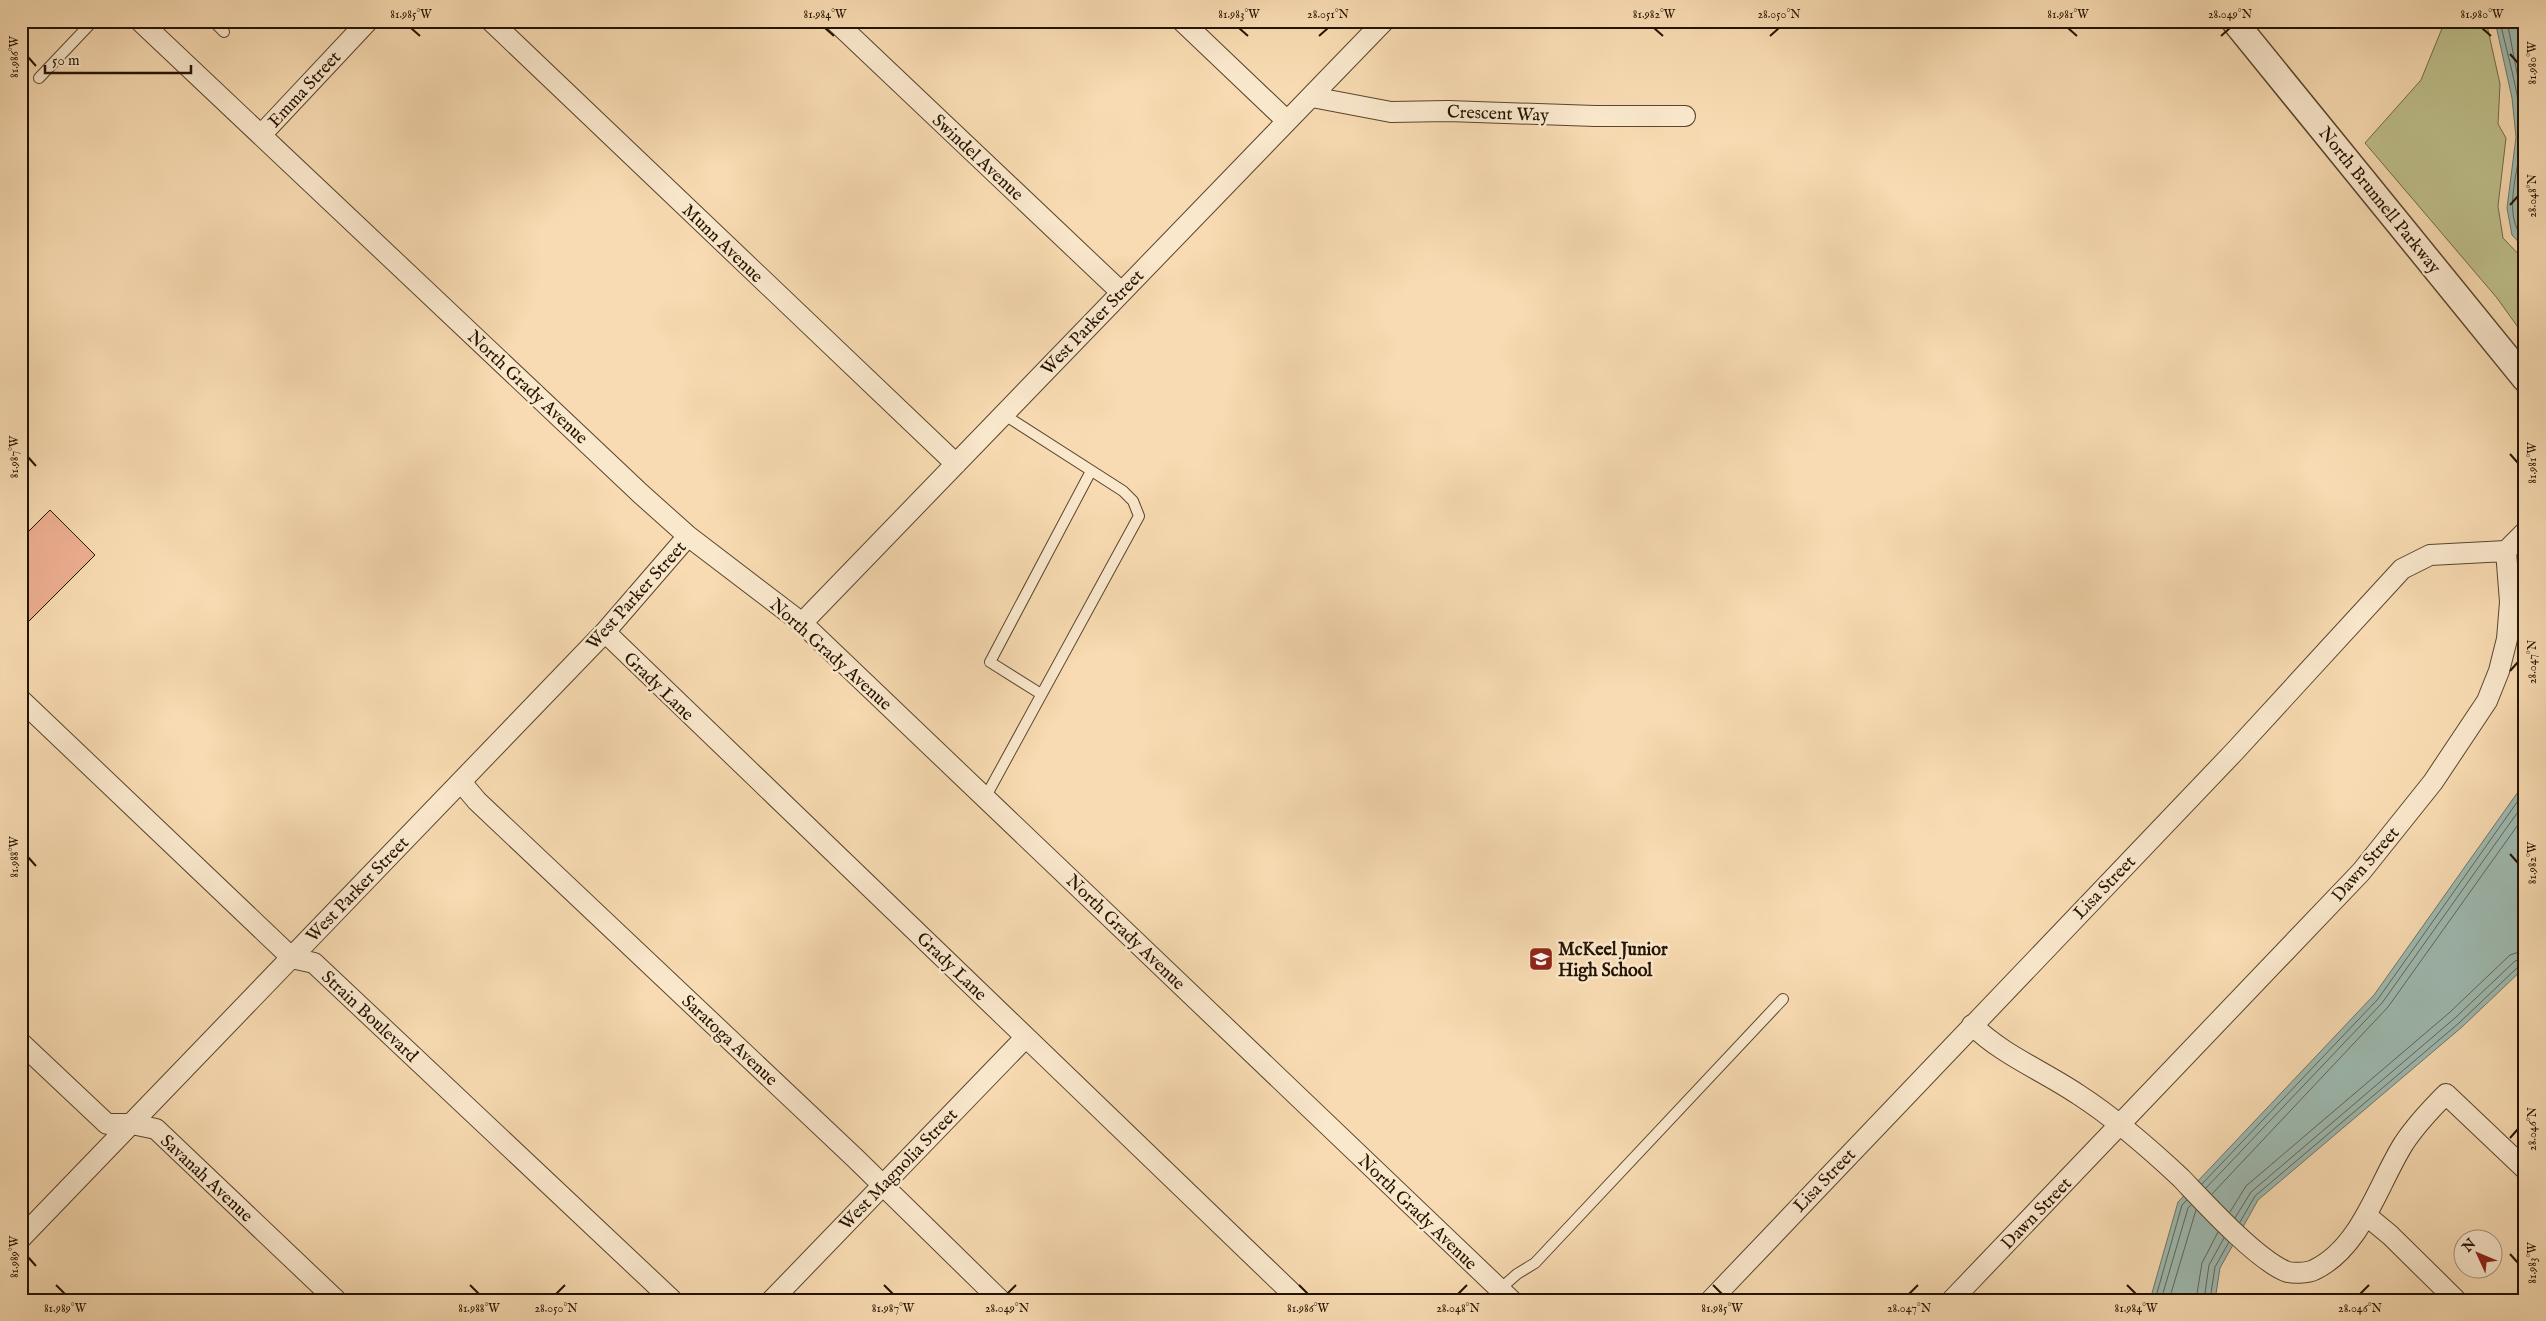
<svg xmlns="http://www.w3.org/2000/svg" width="2546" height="1321" font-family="'IM FELL English',serif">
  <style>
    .green { fill: #bec08c; stroke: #726a46 }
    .water { fill: #9ebab1; stroke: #6e776a }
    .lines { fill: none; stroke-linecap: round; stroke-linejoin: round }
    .shore { stroke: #626658; stroke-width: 1 }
    .building { fill: #eeaf92; stroke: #251300; filter: url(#shadow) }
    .service-casing { stroke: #5a452c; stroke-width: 12 }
    .minor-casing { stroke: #5a452c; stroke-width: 22 }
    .tertiary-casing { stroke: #5a452c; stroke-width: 28 }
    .service { stroke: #fae8cd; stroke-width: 10 }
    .minor { stroke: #fae8cd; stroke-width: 20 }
    .tertiary { stroke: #fae8cd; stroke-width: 25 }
    .ticks { fill: none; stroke: #251300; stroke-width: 2 }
    .labels { text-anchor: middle; stroke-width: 5; stroke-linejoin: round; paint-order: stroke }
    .street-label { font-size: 18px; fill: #251300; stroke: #fae8cd }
    .poi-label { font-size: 18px; font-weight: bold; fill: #251300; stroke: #fae8cd; text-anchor: start }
    .neatline { fill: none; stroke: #251300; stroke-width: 2 }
    .ticks-label { font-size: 12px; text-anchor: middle; fill: #251300 }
  </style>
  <defs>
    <filter id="shadow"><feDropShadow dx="-4.5" dy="4.5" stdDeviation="0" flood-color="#0004"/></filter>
  </defs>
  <rect width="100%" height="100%" fill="#f8dbb2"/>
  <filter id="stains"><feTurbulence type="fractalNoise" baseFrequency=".004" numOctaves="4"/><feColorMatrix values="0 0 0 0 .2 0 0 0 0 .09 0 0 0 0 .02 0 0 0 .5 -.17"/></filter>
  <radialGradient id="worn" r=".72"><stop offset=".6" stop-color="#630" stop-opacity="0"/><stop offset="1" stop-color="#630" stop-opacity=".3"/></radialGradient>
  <!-- green -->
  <path class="green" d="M2445,21H2486L2500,84L2498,124L2506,138L2498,206L2503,238L2525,261L2522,268L2525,337L2497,298L2365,143L2421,80Z"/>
  <!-- water -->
  <path class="water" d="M2495,21H2525V249L2512,235L2507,208L2516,137L2512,98Z
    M2525,782V967L2462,1027L2258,1200L2220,1268L2215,1300H2150L2178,1202L2374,995Z"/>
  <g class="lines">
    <!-- shore -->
    <path class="shore" d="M2500,21C2508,59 2522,100 2521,138C2520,170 2500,215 2525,241
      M2507,21L2525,114
      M2525,160C2523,177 2513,218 2525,232
      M2202,1184L2378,999L2525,791
      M2206,1188L2382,1003L2525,802
      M2212,1194L2388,1007L2525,815
      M2230,1212L2246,1186L2449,1013L2510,955L2525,950
      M2235,1218L2251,1192L2455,1018L2515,961L2525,958
      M2240,1222L2255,1196L2459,1023L2519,966L2525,964
      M2155,1300L2182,1205L2187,1200
      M2161,1300L2188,1208L2191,1205
      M2169,1300L2196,1210
      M2196,1300L2202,1263L2218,1232
      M2204,1300L2209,1265L2224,1238
      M2210,1300L2215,1267L2229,1242"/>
  </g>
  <!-- building -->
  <path class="building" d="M50,510L95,555L28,622L21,616V539Z"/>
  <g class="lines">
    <defs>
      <path id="service" d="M213,21L224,32
        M39,78L93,21
        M1041,694L990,662L1091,471
        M985,798L1139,516L1133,501L1123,491L1003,414
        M1500,1289L1517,1274L1535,1263L1783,999"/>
      <path id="minor" d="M140,21L641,494L688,536L802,623L1511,1300
        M491,21L956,464
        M835,21L1121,292
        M1182,21L1287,121
        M1312,97L1391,112L1448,111L1595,116H1685
        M261,135L368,21
        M802,623L1384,21
        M605,632L1299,1300
        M21,700L292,958L314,963L672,1300
        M461,782L477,801L855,1158L1000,1300
        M1972,1025C2004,1056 2042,1070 2079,1095C2116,1119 2149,1148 2181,1178C2205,1203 2255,1258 2285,1271C2291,1274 2308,1273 2314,1270C2361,1248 2378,1184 2404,1143C2416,1125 2431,1109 2446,1094L2525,1169
        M21,1043L107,1124H132L156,1129L336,1300
        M2367,1216L2390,1235L2456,1300
        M21,1238L605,632L688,536
        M772,1300L1025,1038
        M1711,1300L2234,752L2402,569L2430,555L2506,551L2525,532
        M1952,1300L2361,872L2433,782L2487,701L2499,671L2507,639L2510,602L2506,551"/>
      <path id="tertiary" d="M2234,21L2525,379"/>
    </defs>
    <!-- service casing -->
    <use href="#service" class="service-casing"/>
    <!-- minor casing -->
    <use href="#minor" class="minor-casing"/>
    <!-- tertiary casing -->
    <use href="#tertiary" class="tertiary-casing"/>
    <!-- service -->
    <use href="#service" class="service"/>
    <!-- minor -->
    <use href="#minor" class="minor"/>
    <!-- tertiary -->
    <use href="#tertiary" class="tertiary"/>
  </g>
  <!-- ticks -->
  <path class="ticks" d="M411,28L420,36M825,28L834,36M1239,28L1248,36M1654,28L1663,36M2068,28L2077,36M2482,28L2491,36M1319,36L1328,28M1770,36L1779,28M2221,36L2230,28M2510,54L2518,63M28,57L36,66M2510,205L2518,196M2510,454L2518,463M28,457L36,466M2510,671L2518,662M2510,854L2518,863M28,857L36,866M2510,1138L2518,1129M2510,1254L2518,1263M28,1257L36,1266M56,1285L65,1294M470,1285L479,1294M884,1285L893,1294M1299,1285L1308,1294M1713,1285L1722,1294M2127,1285L2136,1294M556,1294L565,1285M1007,1294L1016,1285M1458,1294L1467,1285M1909,1294L1918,1285M2360,1294L2369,1285"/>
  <!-- icons -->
  <defs>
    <symbol id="school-square" viewBox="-11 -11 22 22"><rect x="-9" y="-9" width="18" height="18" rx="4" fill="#8f2418" stroke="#fae8cd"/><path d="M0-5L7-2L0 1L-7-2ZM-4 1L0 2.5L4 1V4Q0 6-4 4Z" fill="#fff"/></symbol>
  </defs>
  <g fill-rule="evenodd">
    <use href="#school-square" x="1527" y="945" width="28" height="28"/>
  </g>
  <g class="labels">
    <!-- street labels -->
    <g class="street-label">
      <text transform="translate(304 89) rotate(-47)" y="6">Emma Street</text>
      <text transform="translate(1498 113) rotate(2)" y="6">Crescent Way</text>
      <text transform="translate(978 157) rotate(43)" y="6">Swindel Avenue</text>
      <text transform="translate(2380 200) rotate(51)" y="6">North Brunnell Parkway</text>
      <text transform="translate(723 243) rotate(44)" y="6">Munn Avenue</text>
      <text transform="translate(1092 322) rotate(-46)" y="6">West Parker Street</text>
      <text transform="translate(528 387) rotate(43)" y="6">North Grady Avenue</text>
      <text transform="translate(636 595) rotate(-48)" y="6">West Parker Street</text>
      <text transform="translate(831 654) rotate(42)" y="6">North Grady Avenue</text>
      <text transform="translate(659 686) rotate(44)" y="6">Grady Lane</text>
      <text transform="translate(2365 864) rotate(-49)" y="6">Dawn Street</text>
      <text transform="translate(2104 887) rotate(-46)" y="6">Lisa Street</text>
      <text transform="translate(357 889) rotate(-46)" y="6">West Parker Street</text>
      <text transform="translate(1126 932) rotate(44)" y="6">North Grady Avenue</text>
      <text transform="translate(952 966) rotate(44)" y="6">Grady Lane</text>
      <text transform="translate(370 1016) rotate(43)" y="6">Strain Boulevard</text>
      <text transform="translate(730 1040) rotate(43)" y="6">Saratoga Avenue</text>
      <text transform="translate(898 1169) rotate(-46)" y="6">West Magnolia Street</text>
      <text transform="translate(207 1178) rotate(43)" y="6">Savanah Avenue</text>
      <text transform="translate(1824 1180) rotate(-46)" y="6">Lisa Street</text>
      <text transform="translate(1418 1212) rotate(44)" y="6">North Grady Avenue</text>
      <text transform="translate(2036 1213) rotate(-46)" y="6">Dawn Street</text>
    </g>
    <!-- poi labels -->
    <g class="poi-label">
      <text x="1558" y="955">McKeel Junior<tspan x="1558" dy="21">High School</tspan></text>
    </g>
  </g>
  <!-- margin -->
  <rect width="2546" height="1321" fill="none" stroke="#f8dbb2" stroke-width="55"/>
  <!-- north arrow -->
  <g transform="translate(2478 1254) rotate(314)"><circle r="24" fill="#fae8cd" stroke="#a5937b"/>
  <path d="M0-4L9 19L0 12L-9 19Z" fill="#8f2418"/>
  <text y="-8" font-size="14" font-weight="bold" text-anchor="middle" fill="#251300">N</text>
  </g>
  <!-- scale -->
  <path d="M45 65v8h146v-8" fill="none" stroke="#251300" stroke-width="2.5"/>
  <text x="52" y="65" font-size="15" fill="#251300" stroke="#fae8cd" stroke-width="4" paint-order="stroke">50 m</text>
  <rect x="28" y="28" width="2490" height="1266" class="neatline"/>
  <g class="ticks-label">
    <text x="411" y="18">81.985°W</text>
    <text x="825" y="18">81.984°W</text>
    <text x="1239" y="18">81.983°W</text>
    <text x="1328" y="18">28.051°N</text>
    <text x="1654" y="18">81.982°W</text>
    <text x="1779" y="18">28.050°N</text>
    <text x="2068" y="18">81.981°W</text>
    <text x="2230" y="18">28.049°N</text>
    <text x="2482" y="18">81.980°W</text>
    <text transform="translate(14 57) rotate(-90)" y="4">81.986°W</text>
    <text transform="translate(2532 63) rotate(-90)" y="4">81.980°W</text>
    <text transform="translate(2532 196) rotate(-90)" y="4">28.048°N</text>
    <text transform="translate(14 457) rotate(-90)" y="4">81.987°W</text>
    <text transform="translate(2532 463) rotate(-90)" y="4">81.981°W</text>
    <text transform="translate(2532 662) rotate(-90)" y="4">28.047°N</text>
    <text transform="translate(14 857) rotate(-90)" y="4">81.988°W</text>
    <text transform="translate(2532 863) rotate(-90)" y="4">81.982°W</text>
    <text transform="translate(2532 1129) rotate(-90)" y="4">28.046°N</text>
    <text transform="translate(14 1257) rotate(-90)" y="4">81.989°W</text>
    <text transform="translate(2532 1263) rotate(-90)" y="4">81.983°W</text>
    <text x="65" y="1312">81.989°W</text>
    <text x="479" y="1312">81.988°W</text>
    <text x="556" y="1312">28.050°N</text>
    <text x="893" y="1312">81.987°W</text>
    <text x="1007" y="1312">28.049°N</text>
    <text x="1308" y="1312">81.986°W</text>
    <text x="1458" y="1312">28.048°N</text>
    <text x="1722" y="1312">81.985°W</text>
    <text x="1909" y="1312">28.047°N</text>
    <text x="2136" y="1312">81.984°W</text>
    <text x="2360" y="1312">28.046°N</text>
  </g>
  <rect width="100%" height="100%" filter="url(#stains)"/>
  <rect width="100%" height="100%" fill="url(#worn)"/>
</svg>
